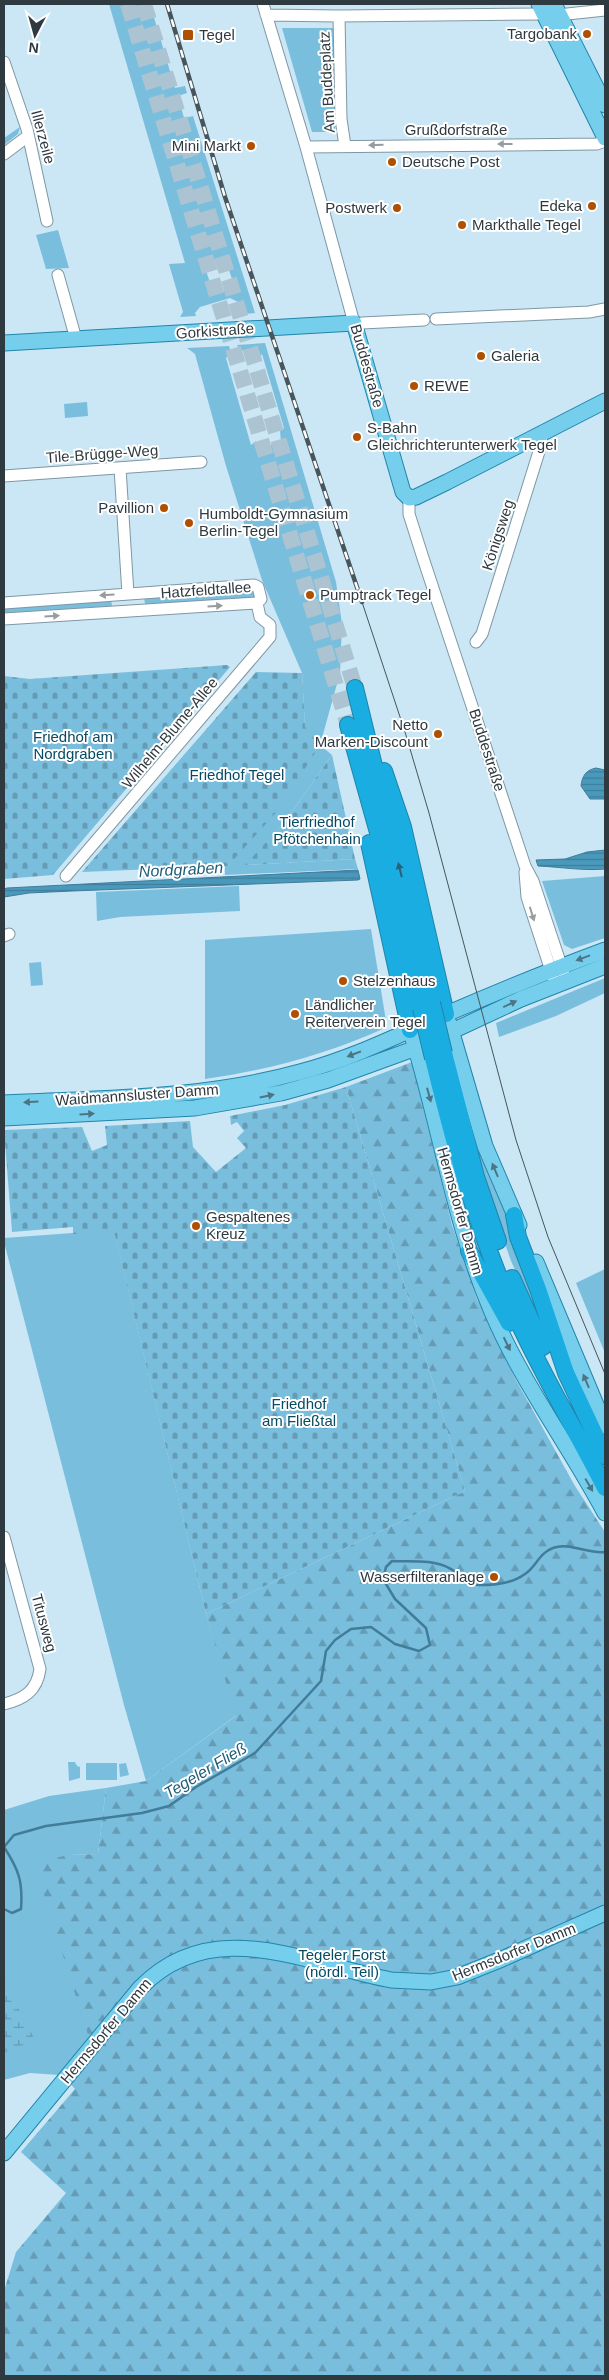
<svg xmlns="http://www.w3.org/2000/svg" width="609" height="2380" font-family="Helvetica,sans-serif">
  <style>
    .green { fill: #7abede; fill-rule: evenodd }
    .forest { fill: url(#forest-firs) }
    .wetland { fill: url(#wetland-marsh) }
    .cemetery { fill: url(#cemetery-stones) }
    .water { fill: url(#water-rules); stroke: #417c98 }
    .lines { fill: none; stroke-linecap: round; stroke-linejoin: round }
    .stream { stroke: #417c98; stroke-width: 2.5 }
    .highway-tunnel { stroke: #acc4d1; stroke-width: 16; stroke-dasharray: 16 8; stroke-linecap: butt }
    .minor-casing { stroke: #7e97a4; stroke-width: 13 }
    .major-casing { stroke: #2185a9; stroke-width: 17 }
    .highway-casing { stroke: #2185a9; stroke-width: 18 }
    .minor { stroke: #fff; stroke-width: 11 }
    .major { stroke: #76ceed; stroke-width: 15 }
    .highway { stroke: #1aade1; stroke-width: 16 }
    .tram { stroke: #47555c; stroke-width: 1 }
    .rail-casing { stroke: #47555c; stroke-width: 4.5 }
    .rail { stroke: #fff; stroke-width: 2.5; stroke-dasharray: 8; stroke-linecap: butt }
    .highway-bridge-casing { stroke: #2185a9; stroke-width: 18; stroke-linecap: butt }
    .highway-bridge { stroke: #1aade1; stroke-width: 16 }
    .oneway { fill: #979ca0 }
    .oneway2 { fill: #286278 }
    .oneway3 { fill: #4b7585 }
    .poi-dot { fill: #af5001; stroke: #fff; stroke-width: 2 }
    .labels { text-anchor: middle; stroke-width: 4; stroke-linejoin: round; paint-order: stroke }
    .poi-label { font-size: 15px; fill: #2f3a40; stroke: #fff; text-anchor: start }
    .street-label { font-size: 15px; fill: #2f3a40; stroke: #fff }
    .park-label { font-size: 15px; fill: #054b64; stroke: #fff }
    .water-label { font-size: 16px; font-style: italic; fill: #1f5d77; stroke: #fff }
  </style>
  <defs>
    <pattern id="forest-firs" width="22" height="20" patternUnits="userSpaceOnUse" patternTransform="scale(1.25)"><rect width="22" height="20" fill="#7abede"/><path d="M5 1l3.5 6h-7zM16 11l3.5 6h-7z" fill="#649bb5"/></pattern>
    <pattern id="wetland-marsh" width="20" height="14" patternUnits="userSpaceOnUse" patternTransform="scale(1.25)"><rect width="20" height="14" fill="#7abede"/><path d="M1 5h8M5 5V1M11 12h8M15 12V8" fill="none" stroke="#649bb5"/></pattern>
    <pattern id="cemetery-stones" width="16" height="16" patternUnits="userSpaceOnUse" patternTransform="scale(1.25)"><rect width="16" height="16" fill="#7abede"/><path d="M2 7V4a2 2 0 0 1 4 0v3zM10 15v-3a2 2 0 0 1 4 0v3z" fill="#649bb5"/></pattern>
    <pattern id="water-rules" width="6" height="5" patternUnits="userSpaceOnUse" patternTransform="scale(1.25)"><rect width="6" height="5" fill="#4999bd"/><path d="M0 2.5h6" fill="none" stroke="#3d7e9b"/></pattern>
  </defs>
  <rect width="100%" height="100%" fill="#cbe7f5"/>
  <!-- green -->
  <path class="green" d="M109,4H150L175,88L185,86L187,93L178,96L184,118L193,116L255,313L244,314L240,303L230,298L200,307L195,313L196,316L180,317L183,312L169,264L185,263ZM225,258L235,288L214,294L204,265Z
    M282,28H335V132H312Z
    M20,127L18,134L4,145V138Z
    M58,230L69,268L46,269L36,235Z
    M265,343L336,582L342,624L340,673L320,745L332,755L284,823L246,865L355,859L358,869L225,875V866H228L320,745L305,728L302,673L262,580L226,466L195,354L187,348L229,346L231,352L226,358L251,445L256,441L258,449L281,442L280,431L284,428L262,354L258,359L253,353L240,350L237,345Z
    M87,402L88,416L65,418L64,404Z
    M256,589L258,597L246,599L145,604L144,597Z
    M111,599L112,606L4,613V606Z
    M605,876V938L572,949L564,945L542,881Z
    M239,886L240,911L120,917L97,921L96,892Z
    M371,929L387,1027C329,1054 268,1070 205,1079V940Z
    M41,962L43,985L31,986L29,963Z
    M605,978V993L556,1016L499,1037L496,1023Z
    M465,1102L517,1239L546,1335L544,1336L511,1261L495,1215Z
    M449,1150L495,1283L474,1247Z
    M114,1230L206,1614L237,1715L146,1781L124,1705L4,1242V1238Z
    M605,1269V1353L576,1283Z
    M68,1762H75L77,1766L80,1767V1778L69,1781Z
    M86,1763H117V1780H86Z
    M126,1763L129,1775L120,1777L119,1764Z
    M106,1788L98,1854L68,1855L91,2044L59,2075L30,2073L4,2080V1810L49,1796Z"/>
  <!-- forest -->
  <path class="forest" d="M412,1062L452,1225L477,1299L516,1380L575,1486L605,1532V2376H4V2291L16,2252L66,2193L21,2152L75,2089L67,2080L91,2044L43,1892L42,1870L46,1860L68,1855L98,1854L106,1788L146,1781L236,1716L206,1614L465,1491L346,1087Z"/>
  <!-- wetland -->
  <path class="wetland" d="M4,1981L35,2040L4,2053Z"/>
  <!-- cemetery -->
  <path class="cemetery" d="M227,665L230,667L53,875L4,879V676L30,679Z
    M256,672L302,673L305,727L320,745L280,808L228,866L82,872Z
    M332,755L355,859L245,865L284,823Z
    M346,1087L465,1491L206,1614L114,1231L73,1234V1227L12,1232L4,1130L82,1127L92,1151L107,1145L105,1126L190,1121L193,1147L216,1172L246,1148L237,1138L244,1131L237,1122L231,1125L230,1116L285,1105Z"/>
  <!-- water -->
  <path class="water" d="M596,768L605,770V799H590L581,786C582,776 586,770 596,768Z
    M605,850V869C583,871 561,867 538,866L536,860L565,859L587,852Z
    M358,870L360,879L358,880L72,891L29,893L4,897V889L7,888Z"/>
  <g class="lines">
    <!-- stream -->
    <path class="stream" d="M4,1909L12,1913L21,1909C23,1882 19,1870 4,1847L14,1835L46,1826L142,1813L169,1806L196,1787L255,1753L321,1681L326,1651L335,1640L351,1629L371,1627L395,1644L419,1651L430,1645L426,1628L395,1599L383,1579L386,1567L392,1561C411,1562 432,1559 449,1568C462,1574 463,1586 481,1585C495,1585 513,1583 525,1574C536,1567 539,1553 553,1548C569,1542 588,1554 605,1552"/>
    <!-- highway-tunnel -->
    <path class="highway-tunnel" d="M128,4L348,725
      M144,4L355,688"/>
    <defs>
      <path id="minor" d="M263,4L306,147L354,323
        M266,15L339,16L543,14
        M558,15L605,10
        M339,16L341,119L345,146
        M4,62L27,129L47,221
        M306,147L597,144L605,141
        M4,154L28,136
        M58,275L76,339
        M436,319L589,312L605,309
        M362,323L424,320
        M120,468L128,594
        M4,476L201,462
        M409,498V514L423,558L525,866L533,881L564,974
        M4,603L254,585L258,587L261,599L257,603
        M4,619L257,603
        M476,642L482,634L542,442L539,436
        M525,872L527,897L553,977
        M66,876L270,637V625L260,617L257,603
        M4,936L9,934
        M4,1537L40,1669C37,1691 24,1699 4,1704"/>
      <path id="major" d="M539,4L605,138
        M554,4L605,105
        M4,343L354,323L403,492L409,498L416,497L447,482L605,401
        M449,1023L485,1146L519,1225
        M413,1039C441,1130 454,1224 492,1312C522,1383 569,1445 605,1513
        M4,1103C103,1098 203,1099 300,1072C350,1059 397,1036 444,1015C497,992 551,970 605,950
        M4,1118L195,1108L281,1093L328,1080L416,1048L521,999L605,966
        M536,1262L605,1426
        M4,2153L140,1988C213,1913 305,1964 391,1980L431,1982L457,1977L502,1959L605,1913"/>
      <path id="highway" d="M355,688L432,1003
        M348,725L384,854L421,1008
        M384,771L403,827L446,1014
        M369,843L410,1030
        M444,1053L476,1177L498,1241
        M433,1058C455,1148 479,1237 518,1321C544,1378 577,1432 605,1488
        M514,1215L518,1237L538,1289L566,1373L605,1456
        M469,1251L509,1323
        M512,1278L543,1347"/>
    </defs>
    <!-- minor casing -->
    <use href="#minor" class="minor-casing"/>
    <!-- major casing -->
    <use href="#major" class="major-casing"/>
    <!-- highway casing -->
    <use href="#highway" class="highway-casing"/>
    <!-- minor -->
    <use href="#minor" class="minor"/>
    <!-- major -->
    <use href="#major" class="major"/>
    <!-- highway -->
    <use href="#highway" class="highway"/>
    <!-- tram -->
    <path class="tram" d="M362,602L405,732L429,813L516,1140L548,1237L605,1374"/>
    <defs>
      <path id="rail" d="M167,4L225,197L362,602"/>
    </defs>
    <!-- rail casing -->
    <use href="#rail" class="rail-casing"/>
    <!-- rail -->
    <use href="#rail" class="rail"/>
    <defs>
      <path id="highway-bridge" d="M432,1003L444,1053
        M421,1008L433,1058"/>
    </defs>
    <!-- highway-bridge casing -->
    <use href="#highway-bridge" class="highway-bridge-casing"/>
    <!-- highway-bridge -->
    <use href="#highway-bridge" class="highway-bridge"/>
  </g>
  <!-- one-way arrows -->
  <defs><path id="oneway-solid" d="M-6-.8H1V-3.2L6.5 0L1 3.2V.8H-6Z" transform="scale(1.25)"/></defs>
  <g class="oneway">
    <use href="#oneway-solid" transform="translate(505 144) rotate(180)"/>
    <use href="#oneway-solid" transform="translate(376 145) rotate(179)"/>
    <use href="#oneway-solid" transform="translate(107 595) rotate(176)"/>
    <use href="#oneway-solid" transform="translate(215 606) rotate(-3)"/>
    <use href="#oneway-solid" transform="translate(52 616) rotate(-4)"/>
    <use href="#oneway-solid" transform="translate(532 914) rotate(73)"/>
  </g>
  <use class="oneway2" href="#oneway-solid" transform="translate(400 870) rotate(-104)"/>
  <g class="oneway3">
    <use href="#oneway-solid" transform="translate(583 958) rotate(160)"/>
    <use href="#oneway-solid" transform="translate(510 1004) rotate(-25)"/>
    <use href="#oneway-solid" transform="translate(354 1054) rotate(159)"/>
    <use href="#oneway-solid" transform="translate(429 1095) rotate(75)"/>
    <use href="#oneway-solid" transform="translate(267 1096) rotate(-12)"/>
    <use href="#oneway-solid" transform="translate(31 1102) rotate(177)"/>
    <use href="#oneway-solid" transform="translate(87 1114) rotate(-3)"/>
    <use href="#oneway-solid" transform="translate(495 1170) rotate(-113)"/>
    <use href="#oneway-solid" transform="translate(507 1344) rotate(64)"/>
    <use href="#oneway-solid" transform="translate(586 1381) rotate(-113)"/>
    <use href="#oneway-solid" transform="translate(589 1485) rotate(60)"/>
  </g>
  <!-- markers -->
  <g class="poi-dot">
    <circle cx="587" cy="34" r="5"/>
    <rect x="182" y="29" width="12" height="12" rx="2.5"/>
    <circle cx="251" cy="146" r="5"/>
    <circle cx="392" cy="162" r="5"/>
    <circle cx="592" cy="206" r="5"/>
    <circle cx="397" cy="208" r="5"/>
    <circle cx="462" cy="225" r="5"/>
    <circle cx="481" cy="356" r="5"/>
    <circle cx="414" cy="386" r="5"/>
    <circle cx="357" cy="437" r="5"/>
    <circle cx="164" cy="508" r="5"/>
    <circle cx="189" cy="523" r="5"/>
    <circle cx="310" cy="595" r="5"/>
    <circle cx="438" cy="734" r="5"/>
    <circle cx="343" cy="981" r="5"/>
    <circle cx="295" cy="1014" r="5"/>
    <circle cx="196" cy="1226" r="5"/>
    <circle cx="494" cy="1577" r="5"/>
  </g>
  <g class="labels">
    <!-- poi labels -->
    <g class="poi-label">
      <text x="577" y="39" text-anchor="end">Targobank</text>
      <text x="199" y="40">Tegel</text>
      <text x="241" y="151" text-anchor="end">Mini Markt</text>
      <text x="402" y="167">Deutsche Post</text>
      <text x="582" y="211" text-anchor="end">Edeka</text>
      <text x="387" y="213" text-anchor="end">Postwerk</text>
      <text x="472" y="230">Markthalle Tegel</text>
      <text x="491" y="361">Galeria</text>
      <text x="424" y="391">REWE</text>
      <text x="367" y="433">S-Bahn<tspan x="367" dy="17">Gleichrichterunterwerk Tegel</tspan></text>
      <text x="154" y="513" text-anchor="end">Pavillion</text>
      <text x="199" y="519">Humboldt-Gymnasium<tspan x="199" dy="17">Berlin-Tegel</tspan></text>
      <text x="320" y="600">Pumptrack Tegel</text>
      <text x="428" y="730" text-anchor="end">Netto<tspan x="428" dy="17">Marken-Discount</tspan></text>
      <text x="353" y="986">Stelzenhaus</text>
      <text x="305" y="1010">Ländlicher<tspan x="305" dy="17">Reiterverein Tegel</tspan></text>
      <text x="206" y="1222">Gespaltenes<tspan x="206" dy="17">Kreuz</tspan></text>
      <text x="484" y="1582" text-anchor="end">Wasserfilteranlage</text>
    </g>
    <!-- street labels -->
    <g class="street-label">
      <text transform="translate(327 82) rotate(-93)" y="5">Am Buddeplatz</text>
      <text x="456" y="135">Grußdorfstraße</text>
      <text transform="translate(43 137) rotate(75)" y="5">Illerzeile</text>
      <text transform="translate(215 331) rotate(-4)" y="5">Gorkistraße</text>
      <text transform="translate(367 366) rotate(74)" y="5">Buddestraße</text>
      <text transform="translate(102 454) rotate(-4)" y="5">Tile-Brügge-Weg</text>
      <text transform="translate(498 535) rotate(-72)" y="5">Königsweg</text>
      <text transform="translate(206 590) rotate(-4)" y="5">Hatzfeldtallee</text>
      <text transform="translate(170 733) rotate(-50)" y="5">Wilhelm-Blume-Allee</text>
      <text transform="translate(487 750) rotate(72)" y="5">Buddestraße</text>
      <text transform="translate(137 1095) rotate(-4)" y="5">Waidmannsluster Damm</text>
      <text transform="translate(460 1211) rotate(74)" y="5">Hermsdorfer Damm</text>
      <text transform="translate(44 1623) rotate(75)" y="5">Titusweg</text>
      <text transform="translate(514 1952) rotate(-22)" y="5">Hermsdorfer Damm</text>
      <text transform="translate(106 2031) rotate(-50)" y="5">Hermsdorfer Damm</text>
    </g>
    <!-- park labels -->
    <g class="park-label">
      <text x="73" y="742">Friedhof am<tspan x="73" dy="17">Nordgraben</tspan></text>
      <text x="237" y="780">Friedhof Tegel</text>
      <text x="317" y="827">Tierfriedhof<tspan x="317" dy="17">Pfötchenhain</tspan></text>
      <text x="299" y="1409">Friedhof<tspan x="299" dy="17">am Fließtal</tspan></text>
      <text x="342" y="1960">Tegeler Forst<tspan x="342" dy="17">(nördl. Teil)</tspan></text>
    </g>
    <!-- water labels -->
    <g class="water-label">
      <text transform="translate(181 869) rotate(-3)" y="6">Nordgraben</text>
      <text transform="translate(205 1770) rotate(-31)" y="6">Tegeler Fließ</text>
    </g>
  </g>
  <!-- border -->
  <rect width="609" height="2380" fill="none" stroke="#2f3a40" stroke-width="10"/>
  <!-- north arrow -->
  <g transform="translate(35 35) rotate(186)" stroke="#ffffff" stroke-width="4" paint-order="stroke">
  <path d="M0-4L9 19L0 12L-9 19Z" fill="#2f3a40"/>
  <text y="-8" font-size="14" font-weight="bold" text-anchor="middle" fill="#2f3a40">N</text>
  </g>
</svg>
